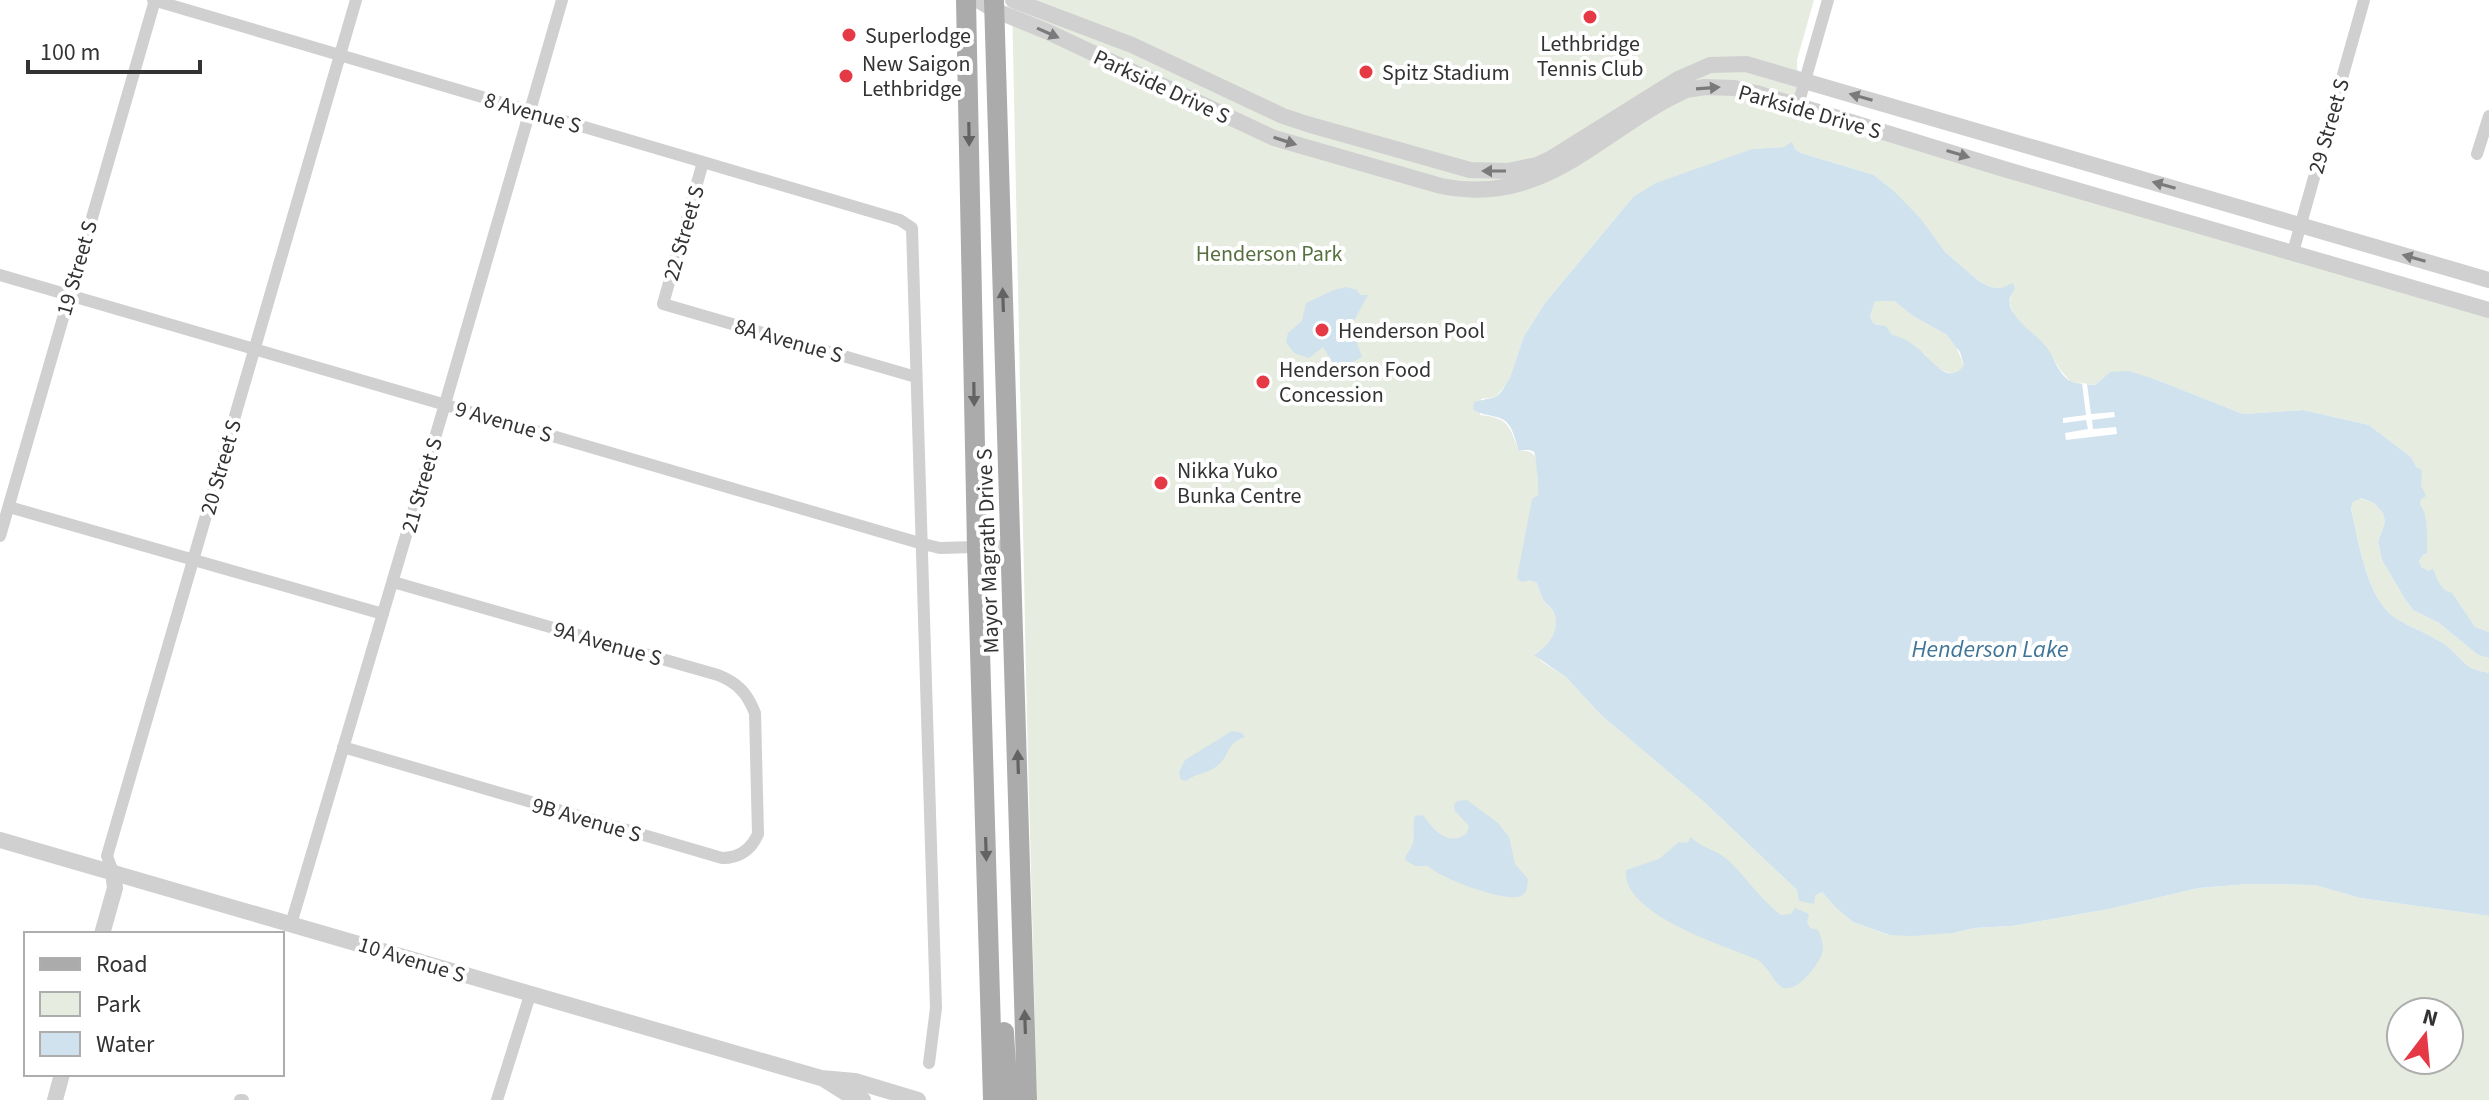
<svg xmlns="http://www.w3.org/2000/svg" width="2489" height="1100" font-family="'Source Sans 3',sans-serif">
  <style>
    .green { fill: #e6ecdf; fill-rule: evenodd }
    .water { fill: #cfe2ee; fill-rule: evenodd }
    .pier { fill: #fff }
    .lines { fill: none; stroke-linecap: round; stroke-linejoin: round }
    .minor { stroke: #d0d0d0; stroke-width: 12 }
    .tertiary { stroke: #d0d0d0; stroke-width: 16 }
    .primary { stroke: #ababab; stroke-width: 20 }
    .oneway { fill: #7a7a7a }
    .oneway2 { fill: #636363 }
    .poi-dot { fill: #e63946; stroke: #fff; stroke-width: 3 }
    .labels { text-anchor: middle; stroke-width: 8; stroke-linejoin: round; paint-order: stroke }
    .poi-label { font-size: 22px; fill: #333; stroke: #fff; text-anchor: start }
    .street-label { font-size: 22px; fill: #333; stroke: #fff }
    .park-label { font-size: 22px; fill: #56703f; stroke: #fff }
    .water-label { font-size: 24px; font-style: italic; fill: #3f7597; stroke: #fff }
  </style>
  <rect width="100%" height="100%" fill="#fff"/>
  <!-- green -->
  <path class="green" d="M1012,0H1814L1797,60L1798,105L2489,310V632L2475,627L2438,583L2433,568L2429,571L2421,568L2419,561L2423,555L2427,554L2426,522L2420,504L2421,485L2411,457L2369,425L2303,410L2243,414L2157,380L2110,372L2095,385L2071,382L2061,371L2044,344L2021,324L2013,314L2010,303L2011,294L2002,288L1990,287L1979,281L1945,252L1895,192L1874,175L1801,153L1795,149L1784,147L1752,149L1633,197L1545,303L1524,336L1510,379L1496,397L1481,399L1480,415C1509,418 1509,425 1519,451C1545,448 1533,472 1540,490L1531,580L1537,583C1539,589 1541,596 1544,601C1545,603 1552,609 1553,611C1562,629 1550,646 1535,654L1541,661L1567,678L1600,714L1704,802L1797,890L1815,896L1822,892L1835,907L1853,922L1888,935L1954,933L1974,928L2012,926L2109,909L2199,888L2249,884L2315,885L2360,898L2489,916V1100H1037L1027,719ZM2401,1012H2449V1060H2401Z
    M1875,301H1894L1913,316L1947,335L1955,344L1964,365L1960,371L1954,374L1944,371L1931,364L1926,355L1892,335L1881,325L1874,324L1870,317Z
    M2360,498L2374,503L2383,513L2385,522L2378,542L2382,560L2405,599L2413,610L2439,623L2478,655L2489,658V673C2484,672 2476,670 2471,668C2461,661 2453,650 2443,643C2427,633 2409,627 2394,617C2366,596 2359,541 2351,509L2353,502Z"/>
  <!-- water -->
  <path class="water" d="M1792,142L1795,149L1801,153L1874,175L1895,192L1920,218L1945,252L1979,281L1990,287L2002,288L2013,283L2015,289C1996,310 2033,331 2044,344C2054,355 2057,373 2070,381C2076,384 2087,384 2095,385L2110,372L2129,371L2157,380L2243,414L2303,410L2369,425L2411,457L2416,467L2422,470L2421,485L2426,496L2421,499L2420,504C2429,517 2427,538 2427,554L2423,555L2419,561L2421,567L2429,571L2433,568C2437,579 2440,590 2452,593L2475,627L2489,632V658L2478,655L2439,623L2413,610L2405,599L2382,560L2378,542L2385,522L2383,513L2374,503L2361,498L2353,502L2351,509C2359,542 2366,596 2394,617C2409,627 2427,633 2443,643C2453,650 2461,661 2471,668C2476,670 2484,672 2489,673V916L2360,898L2315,885L2249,884L2199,888L2109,909L2012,926L1974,928L1954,933L1912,936L1889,935L1853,922L1835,907L1822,892L1815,896L1814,904L1799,901L1797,890L1704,802L1600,714L1567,678L1534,655C1549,646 1562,629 1553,611C1552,608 1546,604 1544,601C1541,596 1539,589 1537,583L1530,580L1522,582L1517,578L1532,499L1538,495C1539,491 1536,454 1534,452C1530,449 1524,450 1519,451C1516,443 1514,432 1509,425C1501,413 1483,418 1473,409L1474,402L1496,397L1501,392L1510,378L1524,336L1545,303L1633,197L1656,183L1752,149L1784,147ZM1875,301H1894L1913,316L1947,335L1960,352L1964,365C1950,386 1933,362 1921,351C1913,344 1903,337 1892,335L1886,326L1874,324L1870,317Z
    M1346,287L1357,290L1360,295H1368L1351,326L1362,357L1337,370L1323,347L1309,358L1294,353L1286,342L1288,333L1302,321L1306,303L1334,290Z
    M1232,731L1242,733L1245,737C1225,744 1231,755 1217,766C1208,774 1195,773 1186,781L1181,780L1179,772L1185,760Z
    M1467,800L1498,823L1509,837L1515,864L1528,879C1527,886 1528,892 1521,896C1506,903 1439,878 1428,866H1415L1405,860C1406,853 1411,850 1413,843C1415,833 1412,825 1415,816L1423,815C1433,830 1449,848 1467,833L1469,826L1455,811L1454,805L1457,801Z
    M1691,837C1699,847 1717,850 1728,860C1747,878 1759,898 1781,915L1791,914L1795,908L1809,914L1807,922L1810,928L1818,930C1821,936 1823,943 1823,949C1822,962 1798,992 1784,988C1775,986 1770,968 1758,960C1726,946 1621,915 1626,870L1659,859L1679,842L1687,843Z"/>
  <!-- pier -->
  <path class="pier" d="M2082,383L2087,384L2091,414L2114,412L2115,417L2092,420L2093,429L2116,427L2117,434L2066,440L2065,433L2088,429L2086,420L2063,423V418L2086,415Z"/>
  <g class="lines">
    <!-- minor -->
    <path class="minor" d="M153,0L900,220L912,228L936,1008L929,1063
      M1798,105L1828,0
      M2477,154L2489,116
      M703,162L663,304L916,377
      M2293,252L2364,0
      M0,275L923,544L940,548L1010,546
      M9,507L383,614
      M0,536L155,0
      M343,747L722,858C739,858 751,850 758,834L755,713C747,693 738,683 718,675L393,582
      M113,872L107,856L356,0
      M291,924L445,404L562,0
      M240,1100H243
      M497,1100L530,995"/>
    <!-- tertiary -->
    <path class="tertiary" d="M978,0L994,10L1046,31L1274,138L1441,186C1539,206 1591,141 1668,99L1686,90L1705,87L1734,88L1756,93L2004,169L2489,310
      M1013,0L1132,45L1283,116L1307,124L1470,170L1508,171L1537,165L1550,159L1678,79L1710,65L1746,64L2489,280
      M0,840L821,1078L855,1081L918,1100
      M102,934L115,888L113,872
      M825,1080L849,1095L863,1100
      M55,1100L62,1074"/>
    <!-- primary -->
    <path class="primary" d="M966,0L977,547L993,1100
      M994,0L1027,1100
      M1004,1032L1008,1100"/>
  </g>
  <!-- one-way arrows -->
  <defs><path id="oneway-solid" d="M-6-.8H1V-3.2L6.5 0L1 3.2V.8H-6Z" transform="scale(2)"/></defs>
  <g class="oneway">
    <use href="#oneway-solid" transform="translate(1048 33) rotate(24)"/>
    <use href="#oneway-solid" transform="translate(1708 88) rotate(-4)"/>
    <use href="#oneway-solid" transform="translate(1861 97) rotate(-164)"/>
    <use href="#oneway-solid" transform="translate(1285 141) rotate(18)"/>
    <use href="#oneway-solid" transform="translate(1958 154) rotate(17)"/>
    <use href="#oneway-solid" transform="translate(1494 171) rotate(-180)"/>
    <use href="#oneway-solid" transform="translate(2164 185) rotate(-164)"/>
    <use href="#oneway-solid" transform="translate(2414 258) rotate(-164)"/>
  </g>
  <g class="oneway2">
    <use href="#oneway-solid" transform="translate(969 134) rotate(89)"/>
    <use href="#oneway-solid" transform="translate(1003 300) rotate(-92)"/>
    <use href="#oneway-solid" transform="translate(974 394) rotate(89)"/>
    <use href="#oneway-solid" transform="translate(1018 762) rotate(-92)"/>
    <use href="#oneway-solid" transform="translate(986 849) rotate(88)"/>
    <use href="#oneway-solid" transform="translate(1025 1022) rotate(-92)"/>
  </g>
  <!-- markers -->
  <g class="poi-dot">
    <circle cx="1590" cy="17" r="8"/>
    <circle cx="849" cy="35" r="8"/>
    <circle cx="1366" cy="72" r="8"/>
    <circle cx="846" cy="76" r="8"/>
    <circle cx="1322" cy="330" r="8"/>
    <circle cx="1263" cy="382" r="8"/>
    <circle cx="1161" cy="483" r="8"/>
  </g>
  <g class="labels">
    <!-- poi labels -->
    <g class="poi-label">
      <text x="865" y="43">Superlodge</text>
      <text x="1590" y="51" text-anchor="middle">Lethbridge<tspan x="1590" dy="25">Tennis Club</tspan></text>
      <text x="862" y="71">New Saigon<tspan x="862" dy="25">Lethbridge</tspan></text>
      <text x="1382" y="80">Spitz Stadium</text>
      <text x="1338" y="338">Henderson Pool</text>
      <text x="1279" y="377">Henderson Food<tspan x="1279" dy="25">Concession</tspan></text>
      <text x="1177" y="478">Nikka Yuko<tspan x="1177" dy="25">Bunka Centre</tspan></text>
    </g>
    <!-- street labels -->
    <g class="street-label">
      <text transform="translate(1162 86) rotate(25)" y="8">Parkside Drive S</text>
      <text transform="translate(1810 111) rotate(16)" y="8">Parkside Drive S</text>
      <text transform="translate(533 112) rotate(16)" y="8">8 Avenue S</text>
      <text transform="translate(2328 126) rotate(-74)" y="8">29 Street S</text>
      <text transform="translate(683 233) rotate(-74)" y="8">22 Street S</text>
      <text transform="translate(76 268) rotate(-74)" y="8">19 Street S</text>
      <text transform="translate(789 340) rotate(16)" y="8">8A Avenue S</text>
      <text transform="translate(504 421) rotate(16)" y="8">9 Avenue S</text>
      <text transform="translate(220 467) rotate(-74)" y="8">20 Street S</text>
      <text transform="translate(421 485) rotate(-74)" y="8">21 Street S</text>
      <text transform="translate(987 551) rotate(-92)" y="8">Mayor Magrath Drive S</text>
      <text transform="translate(608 643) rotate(16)" y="8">9A Avenue S</text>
      <text transform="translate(587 819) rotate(16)" y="8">9B Avenue S</text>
      <text transform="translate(412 959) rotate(17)" y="8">10 Avenue S</text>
    </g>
    <!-- park labels -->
    <g class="park-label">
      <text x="1269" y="261">Henderson Park</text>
    </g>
    <!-- water labels -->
    <g class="water-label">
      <text x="1990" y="657">Henderson Lake</text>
    </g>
  </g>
  <!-- legend -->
  <rect x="24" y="932" width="260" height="144" fill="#ffffff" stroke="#adadad" stroke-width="2"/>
  <rect x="40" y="958" width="40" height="12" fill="#ababab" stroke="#adadad" stroke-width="2"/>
  <text x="96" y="972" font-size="24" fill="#333333">Road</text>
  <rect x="40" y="992" width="40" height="24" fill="#e6ecdf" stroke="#adadad" stroke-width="2"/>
  <text x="96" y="1012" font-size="24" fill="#333333">Park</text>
  <rect x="40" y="1032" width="40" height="24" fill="#cfe2ee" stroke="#adadad" stroke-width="2"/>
  <text x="96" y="1052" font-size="24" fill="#333333">Water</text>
  <!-- north arrow -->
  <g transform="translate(2425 1036) rotate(16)"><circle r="38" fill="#ffffff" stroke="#adadad" stroke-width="2"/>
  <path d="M0-6L14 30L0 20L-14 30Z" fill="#e63946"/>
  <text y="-12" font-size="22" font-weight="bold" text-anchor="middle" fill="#333333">N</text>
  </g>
  <!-- scale -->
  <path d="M28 60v12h172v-12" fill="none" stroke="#333333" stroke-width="4"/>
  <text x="40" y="60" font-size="24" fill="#333333" stroke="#ffffff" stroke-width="6" paint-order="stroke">100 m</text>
</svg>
